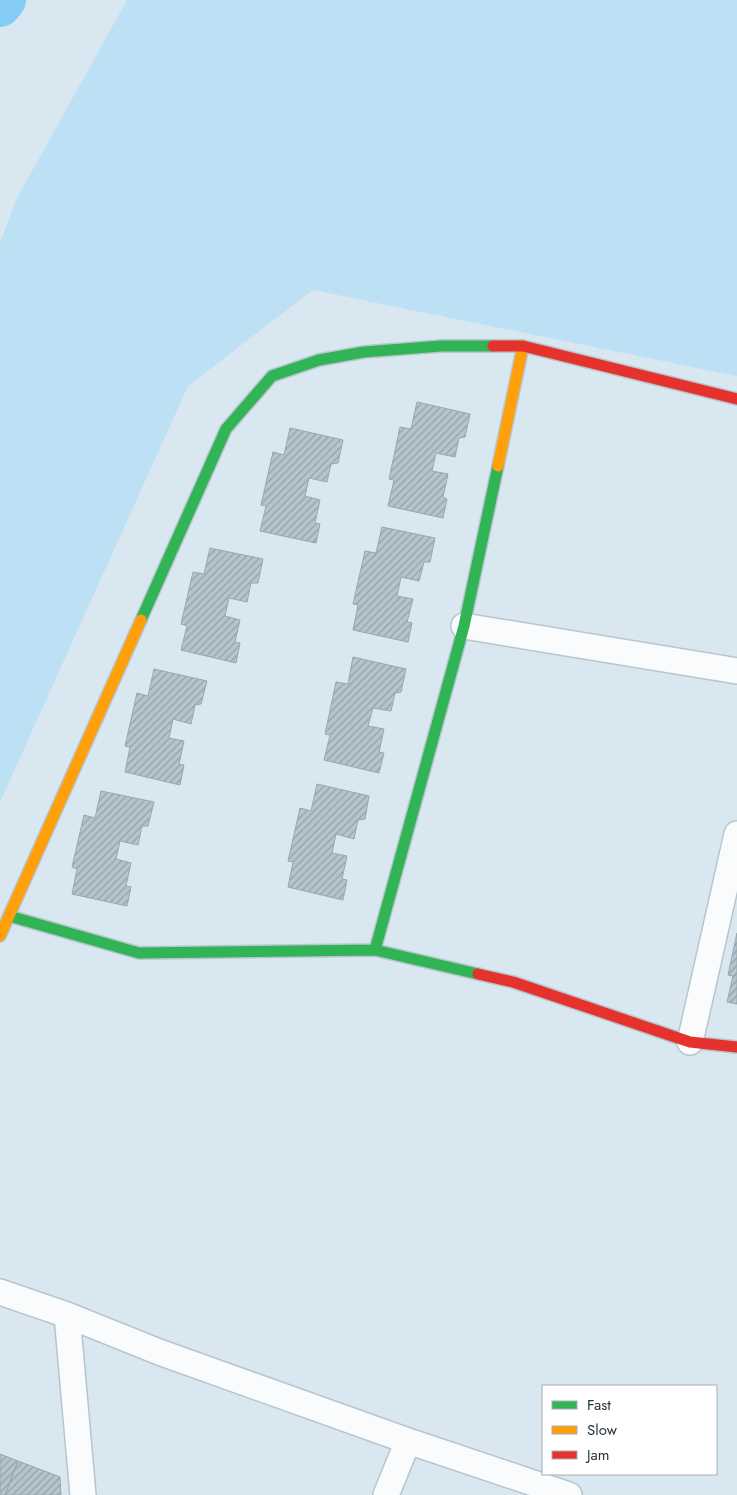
<svg xmlns="http://www.w3.org/2000/svg" width="737" height="1495" font-family="Jost,sans-serif">
  <style>
    .green { fill: #bee0f4 }
    .lines { fill: none; stroke-linecap: round; stroke-linejoin: round }
    .river { stroke: #84ccf4; stroke-width: 42 }
    .building { fill: url(#building-hatch); stroke: #99a6ae }
    .street-casing { stroke: #b8c5cd; stroke-width: 28 }
    .fast-casing { stroke: #b8c5cd; stroke-width: 14 }
    .slow-casing { stroke: #b8c5cd; stroke-width: 14 }
    .jam-casing { stroke: #b8c5cd; stroke-width: 14 }
    .street { stroke: #f9fbfd; stroke-width: 25 }
    .fast { stroke: #30b455; stroke-width: 11 }
    .slow { stroke: #ff9f0a; stroke-width: 11 }
    .jam { stroke: #e5322d; stroke-width: 11 }
  </style>
  <defs>
    <pattern id="building-hatch" width="6" height="6" patternUnits="userSpaceOnUse" patternTransform="scale(1.25)"><rect width="6" height="6" fill="#b6c4cc"/><path d="M-1 1l2-2M0 6l6-6M5 7l2-2" fill="none" stroke="#94a0a7"/></pattern>
  </defs>
  <rect width="100%" height="100%" fill="#d8e7f0"/>
  <!-- green -->
  <path class="green" d="M127,0H737V376L313,290L188,386L0,802V243L16,200Z"/>
  <g class="lines">
    <!-- river -->
    <path class="river" d="M0,6L5,0"/>
  </g>
  <!-- building -->
  <path class="building" d="M417,402L470,414L465,437L459,438L455,457L436,453L432,471L448,474L443,497L447,499L443,518L388,506L394,480L389,479L400,427L411,429Z
    M290,428L343,440L338,463L331,464L327,482L309,478L305,496L320,500L315,523L320,524L316,543L260,531L266,506L261,505L273,452L284,455Z
    M382,527L435,538L430,562H424L419,581L401,577L397,596L413,599L407,622L412,623L408,642L353,630L358,605L353,604L365,551L376,553Z
    M210,548L263,559L258,583H251L247,602L229,598L225,616L240,620L235,642L240,643L236,663L181,650L187,626L181,624L193,572L204,574Z
    M353,657L406,669L401,692L395,693L391,711L373,708L368,726L384,729L379,752L384,753L379,773L324,760L330,735L325,734L336,682L348,684Z
    M154,669L207,681L201,704L195,705L191,724L173,719L169,738L184,741L179,764L184,765L180,785L125,772L130,747L125,746L137,693L148,696Z
    M317,784L369,796L365,819L358,820L354,839L336,834L332,853L347,856L342,879L347,880L343,900L288,887L293,862L288,861L300,808L311,811Z
    M101,791L154,802L148,826H142L138,845L120,841L116,859L131,863L126,886L131,887L127,906L72,894L77,869L72,867L84,815L95,818Z
    M737,933V1004L727,1002L733,976L728,975Z
    M0,1454L18,1461L5,1495H0Z
    M18,1461L60,1477L61,1495H5Z"/>
  <g class="lines">
    <defs>
      <path id="street" d="M464,626L737,671
        M690,1042L737,834
        M0,1292L67,1315L159,1352L408,1441L569,1495
        M67,1315L83,1495
        M386,1495L408,1441"/>
      <path id="fast" d="M141,620L226,429L272,376L319,360L364,352L441,346H493
        M9,916L139,953L375,950L478,974
        M375,950L464,626L498,466"/>
      <path id="slow" d="M498,466L523,346
        M0,936L141,620"/>
      <path id="jam" d="M493,346H523L737,399
        M478,974L513,982L690,1042L737,1047"/>
    </defs>
    <!-- street casing -->
    <use href="#street" class="street-casing"/>
    <!-- fast casing -->
    <use href="#fast" class="fast-casing"/>
    <!-- slow casing -->
    <use href="#slow" class="slow-casing"/>
    <!-- jam casing -->
    <use href="#jam" class="jam-casing"/>
    <!-- street -->
    <use href="#street" class="street"/>
    <!-- fast -->
    <use href="#fast" class="fast"/>
    <!-- slow -->
    <use href="#slow" class="slow"/>
    <!-- jam -->
    <use href="#jam" class="jam"/>
  </g>
  <!-- legend -->
  <rect x="542" y="1385" width="175" height="90" fill="#ffffff" stroke="#a8aeb1"/>
  <rect x="552" y="1401" width="25" height="8" fill="#30b455" stroke="#a8aeb1"/>
  <text x="587" y="1410" font-size="15" fill="#26343c">Fast</text>
  <rect x="552" y="1426" width="25" height="8" fill="#ff9f0a" stroke="#a8aeb1"/>
  <text x="587" y="1435" font-size="15" fill="#26343c">Slow</text>
  <rect x="552" y="1451" width="25" height="8" fill="#e5322d" stroke="#a8aeb1"/>
  <text x="587" y="1460" font-size="15" fill="#26343c">Jam</text>
</svg>
